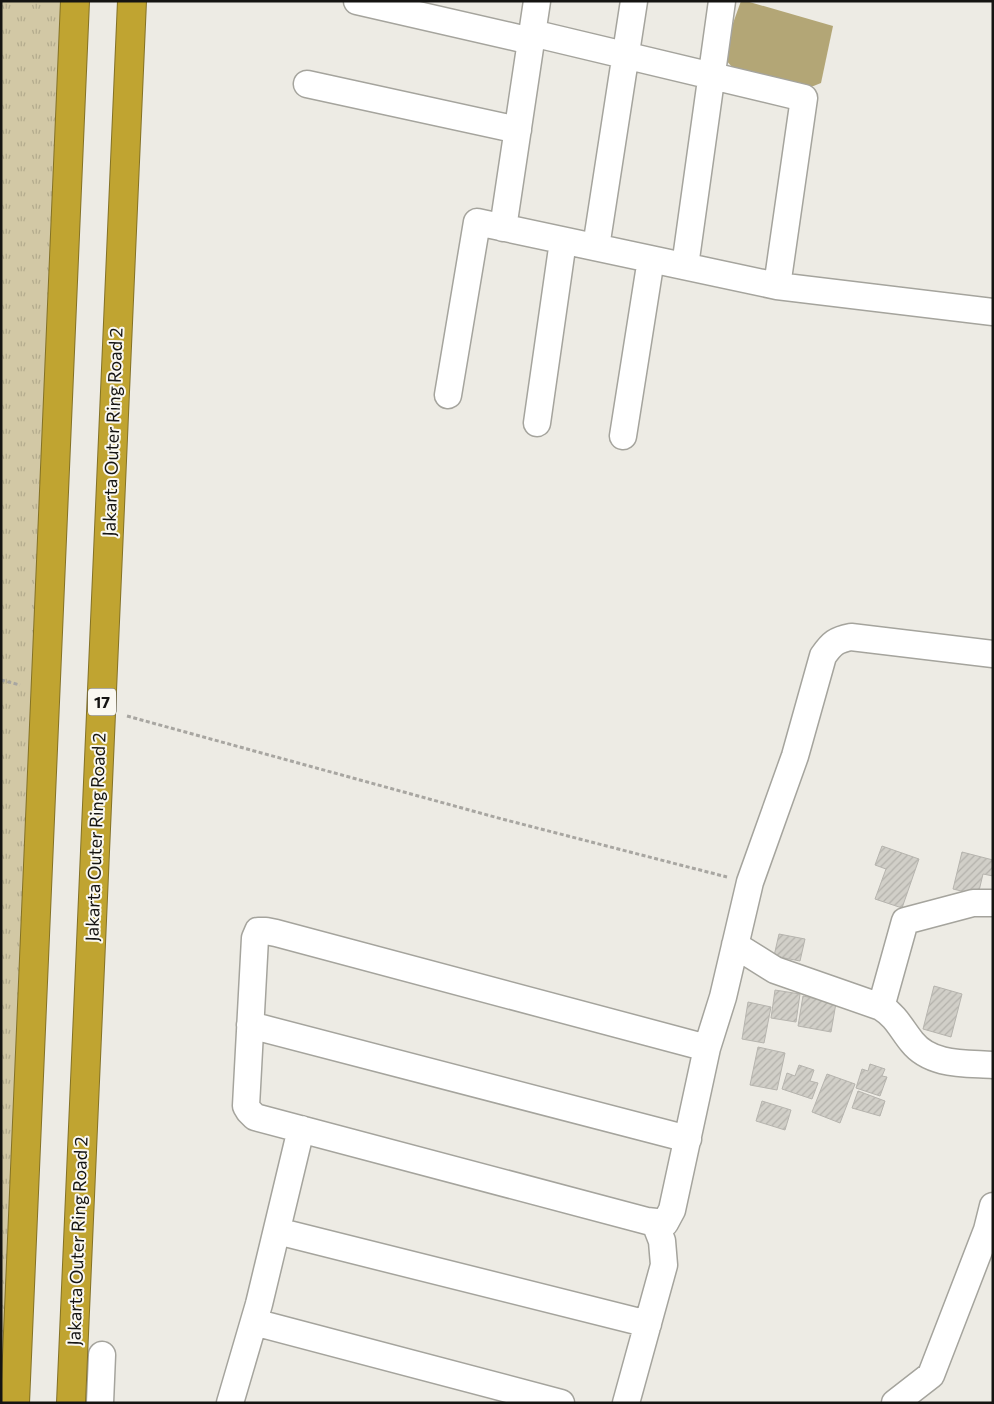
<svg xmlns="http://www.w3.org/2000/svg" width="994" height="1404" font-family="Commissioner,sans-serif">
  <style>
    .grass { fill: url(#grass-tufts) }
    .water { fill: #b3a676 }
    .building { fill: url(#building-hatch); stroke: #b6b4ae }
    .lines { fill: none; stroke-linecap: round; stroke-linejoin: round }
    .minor-casing { stroke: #a5a49d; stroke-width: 29 }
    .path { stroke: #a8a6a1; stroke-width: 3; stroke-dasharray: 4 2.5; stroke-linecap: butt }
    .minor { stroke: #fff; stroke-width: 26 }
    .motorway-bridge-casing { stroke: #847226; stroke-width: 30; stroke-linecap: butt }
    .motorway-bridge { stroke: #c0a431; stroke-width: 28 }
    .labels { text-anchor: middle; stroke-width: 4; stroke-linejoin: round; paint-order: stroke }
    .shield { fill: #faf8f1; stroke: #5a5855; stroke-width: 1 }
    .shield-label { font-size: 16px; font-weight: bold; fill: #151412 }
    .street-label { font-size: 18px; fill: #151412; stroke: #faf8f1 }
  </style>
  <defs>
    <pattern id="grass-tufts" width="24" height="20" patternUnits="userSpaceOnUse" patternTransform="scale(1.25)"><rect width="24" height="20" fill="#d2c8a5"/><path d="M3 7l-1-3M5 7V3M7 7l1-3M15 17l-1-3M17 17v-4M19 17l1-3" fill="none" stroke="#b3ab8d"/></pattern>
    <pattern id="building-hatch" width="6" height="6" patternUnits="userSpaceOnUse" patternTransform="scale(1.25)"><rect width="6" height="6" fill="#d1cfc8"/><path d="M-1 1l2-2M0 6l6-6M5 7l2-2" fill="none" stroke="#b3b1ab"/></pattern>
  </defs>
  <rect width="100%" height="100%" fill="#edebe4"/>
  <!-- grass -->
  <path class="grass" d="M1,1H75L15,1403H1Z"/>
  <!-- water -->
  <path class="water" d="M741,1H746L833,26L821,83L811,87L733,68L725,59L732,26Z"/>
  <!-- building -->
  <path class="building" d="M882,846L919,859L902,908L875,899L886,869L875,865Z
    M962,852L993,860V876L983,874L978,895L953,889Z
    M779,934L805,939L800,961L774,956Z
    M934,986L962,994L951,1037L923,1029Z
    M775,990L800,994L796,1022L771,1018Z
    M803,996L836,1003L831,1032L798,1026Z
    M748,1002L771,1007L764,1043L742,1039Z
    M758,1047L785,1053L777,1090L750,1085Z
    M870,1064L885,1069L882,1076L887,1077L880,1096L856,1088L862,1069L868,1071Z
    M799,1065L814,1070L810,1081L818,1083L812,1099L782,1089L787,1073L795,1076Z
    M827,1074L855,1084L840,1123L812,1112Z
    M858,1091L885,1101L880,1116L852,1108Z
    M762,1101L791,1110L785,1130L756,1121Z"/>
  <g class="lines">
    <defs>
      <path id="minor" d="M357,1L531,41
        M532,33L804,98L777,286
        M307,84L518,130
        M503,228L537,1
        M596,247L634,1
        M685,266L722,1
        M448,395L477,222L777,286L993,312
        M537,423L563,241
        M623,436L651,259
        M735,945L775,970L881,1007C896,1016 902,1030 912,1042C931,1066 966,1063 993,1065
        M881,1007L905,921L973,903H993
        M250,1025L688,1139
        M707,1048L276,933L266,931H258L255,938L246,1106L249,1111L255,1117L647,1221L665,1223L672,1210L707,1048L723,997L750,882L795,756L823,656C832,643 836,640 851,637L993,654
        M277,1231L648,1324
        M254,1322L561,1403
        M100,1403L102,1355
        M230,1403L259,1304L301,1129
        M626,1403L664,1265L662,1241L655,1223
        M895,1403L931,1375L987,1230L993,1206"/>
    </defs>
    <!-- minor casing -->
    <use href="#minor" class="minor-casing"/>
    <!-- path -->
    <path class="path" d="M1,680L20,685
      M127,716L502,819L727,877"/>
    <!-- minor -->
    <use href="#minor" class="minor"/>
    <defs>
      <path id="motorway-bridge" d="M15,1403L75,1
        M71,1403L132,1"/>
    </defs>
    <!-- motorway-bridge casing -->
    <use href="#motorway-bridge" class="motorway-bridge-casing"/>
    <!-- motorway-bridge -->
    <use href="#motorway-bridge" class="motorway-bridge"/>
  </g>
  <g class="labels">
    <!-- shield labels -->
    <rect class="shield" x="88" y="688.5" width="28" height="27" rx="4"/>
    <g class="shield-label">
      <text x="102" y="708">17</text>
    </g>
    <!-- street labels -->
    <g class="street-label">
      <text transform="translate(113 432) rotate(-88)" y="6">Jakarta Outer Ring Road 2</text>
      <text transform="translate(96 837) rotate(-88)" y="6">Jakarta Outer Ring Road 2</text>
      <text transform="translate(78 1241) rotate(-88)" y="6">Jakarta Outer Ring Road 2</text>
    </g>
  </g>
  <!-- border -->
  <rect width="994" height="1404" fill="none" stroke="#151412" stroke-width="5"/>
</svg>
